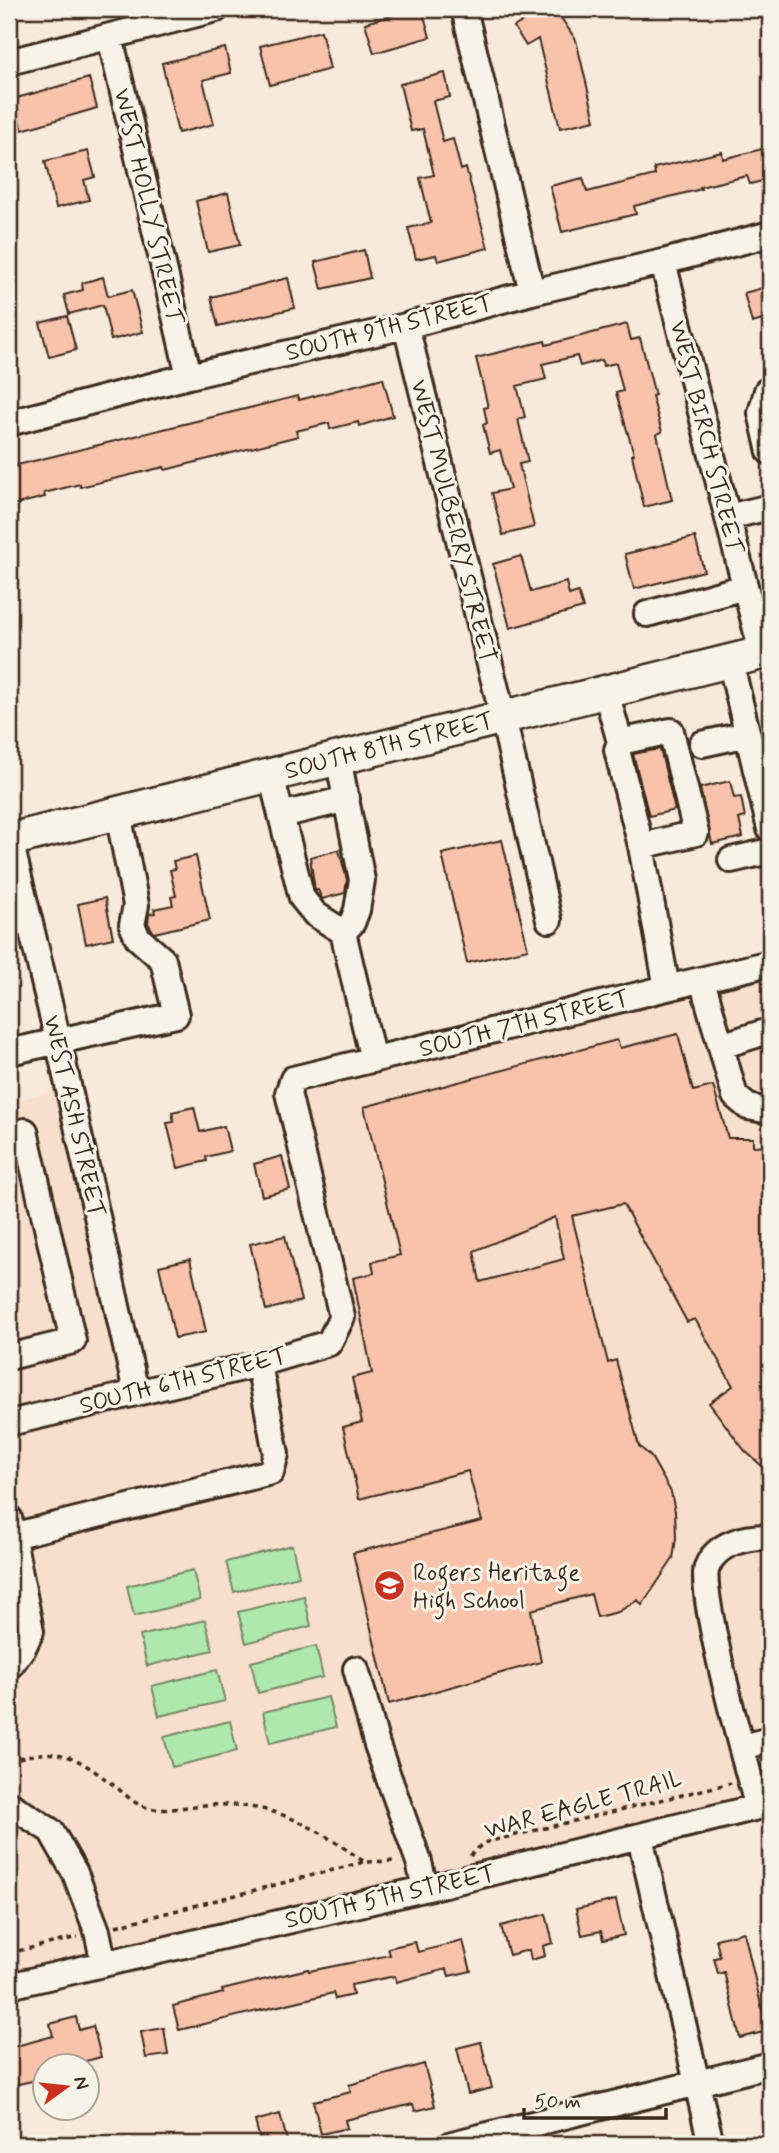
<svg xmlns="http://www.w3.org/2000/svg" width="779" height="2153" font-family="Mynerve,sans-serif">
  <style>
    .built { fill: #f8decd }
    .green { fill: #aee8ad; stroke: #748966; stroke-width: 2 }
    .building { fill: #f9c3ab; stroke: #3b2a1e; stroke-width: 2; fill-rule: evenodd }
    .lines { fill: none; stroke-linecap: round; stroke-linejoin: round }
    .minor-casing { stroke: #3b2a1e; stroke-width: 30 }
    .major-casing { stroke: #3b2a1e; stroke-width: 37 }
    .path { stroke: #3b2a1e; stroke-width: 3.5; stroke-dasharray: 5 5; stroke-linecap: butt }
    .minor { stroke: #f7f3e8; stroke-width: 24 }
    .major { stroke: #f7f3e8; stroke-width: 32 }
    .labels { text-anchor: middle; stroke-width: 6; stroke-linejoin: round; paint-order: stroke }
    .street-label { font-size: 24px; fill: #3b2a1e; stroke: #f7f3e8 }
    .poi-label { font-size: 24px; fill: #3b2a1e; stroke: #f7f3e8; text-anchor: start }
  </style>
  <rect width="100%" height="100%" fill="#f7e9dc"/>
  <filter id="ink" filterUnits="userSpaceOnUse"><feTurbulence type="fractalNoise" baseFrequency=".0143" numOctaves="2"/><feDisplacementMap in="SourceGraphic" scale="14" xChannelSelector="R" yChannelSelector="G"/><feConvolveMatrix kernelMatrix="1 2 1 2 8 2 1 2 1" color-interpolation-filters="sRGB"/></filter>
  <g filter="url(#ink)">
    <!-- built -->
    <path class="built" d="M770,963V1788L9,1978V1102L54,1091L121,1384L329,1343L342,1317L293,1079Z"/>
    <!-- green -->
    <path class="green" d="M292,1545L299,1576L234,1592L226,1562Z
      M193,1570L200,1600L134,1616L127,1586Z
      M304,1596L311,1626L246,1643L238,1612Z
      M205,1620L213,1650L147,1666L140,1636Z
      M316,1646L323,1677L258,1693L251,1662Z
      M217,1670L225,1701L159,1716L152,1686Z
      M328,1697L336,1727L270,1743L263,1712Z
      M230,1721L237,1751L172,1767L164,1737Z"/>
    <!-- building -->
    <path class="building" d="M400,9H422L430,37L374,53L365,23L401,13Z
      M520,9H555L576,40L595,120L560,128L538,39L526,46L514,27L523,21Z
      M321,31L330,69L270,85L260,46Z
      M225,48L231,73L203,80L214,124L178,133L162,63Z
      M445,73L450,97L433,101L443,142L453,139L461,170L466,168L488,248L438,261L436,255L416,259L408,228L431,223L420,178L434,175L423,129L411,131L400,84Z
      M89,78L97,108L22,130L13,99Z
      M770,147V179L750,184L747,176L700,187L701,189L634,206L636,214L562,232L550,186L583,178L587,192L655,175L654,168L722,152L723,159Z
      M88,151L95,177L84,180L89,200L56,208L45,161Z
      M228,193L240,245L208,252L196,201Z
      M364,250L370,278L322,289L315,262Z
      M103,277L108,296L132,290L143,332L111,340L103,305L69,314L64,295L83,290L82,283Z
      M288,278L295,308L218,326L211,297Z
      M770,286V318L752,323L744,293Z
      M67,316L76,350L49,357L40,323Z
      M627,324L631,340L640,338L655,395L652,396L662,432L657,434L672,500L644,507L632,455L634,454L616,393L623,391L616,363L603,366L602,360L580,366L577,356L542,364L546,379L517,386L525,417L518,419L528,462L519,464L534,527L503,535L492,493L510,489L500,450L490,453L483,425L487,423L484,408L488,407L476,358L545,341L546,345Z
      M383,378L393,416L359,426L358,422L330,429L329,423L296,431L298,436L165,470L164,467L80,487V484L44,493L45,497L9,506V467L298,396L299,400Z
      M695,537L704,571L634,589L625,554Z
      M521,556L531,592L566,582L569,595L578,592L583,608L510,628L493,564Z
      M660,749L675,810L649,816L633,754Z
      M730,781L734,798L741,797L745,817L739,819L743,837L712,844L700,788Z
      M502,840L528,949L467,963L442,854Z
      M339,850L347,880L345,893L322,899L318,890L315,891L310,857Z
      M196,856L210,920L154,933L148,923L149,914L155,913L154,909L173,905L171,897L176,896L170,870L175,869L173,861Z
      M105,898L113,938L86,944L78,904Z
      M678,1034L693,1091L713,1086L728,1138H753V1146L770,1145V1473L745,1451L709,1403L733,1386L695,1319L687,1322L623,1204L572,1216L608,1363L616,1360L639,1446L651,1457L671,1492L675,1511L676,1538L673,1559L642,1605L638,1600L618,1612L597,1617L591,1594L531,1610L541,1662L389,1704L353,1553L482,1521L468,1471L359,1499L343,1427L362,1422L352,1378L372,1373L353,1278L374,1273L372,1262L400,1255L364,1107L617,1040L620,1048ZM555,1217L564,1259L480,1282L474,1251Z
      M194,1107L200,1132L224,1126L230,1151L206,1157L207,1161L178,1168L167,1123L174,1122L172,1112Z
      M282,1156L290,1189L262,1196L254,1164Z
      M285,1236L301,1301L266,1310L250,1244Z
      M190,1259L206,1332L175,1338L159,1266Z
      M616,1900L624,1935L603,1940L601,1931L582,1935L576,1909Z
      M546,1914L553,1943L543,1946L545,1956L531,1960L529,1950L509,1955L501,1926Z
      M744,1932L767,2031L740,2038L724,1972L718,1974L714,1958L720,1957L716,1939Z
      M463,1941L471,1971L449,1976L447,1969L396,1982L395,1976L351,1985L353,1995L335,1999L333,1993L179,2030L173,2006L223,1993L222,1990L308,1969L309,1971L390,1955L388,1948L415,1942L418,1952Z
      M76,2017L79,2030L93,2026L101,2057L67,2066H46V2078L9,2086V2048L53,2036L50,2024Z
      M164,2028L168,2055L146,2058L141,2032Z
      M481,2042L492,2088L468,2094L457,2048Z
      M424,2064L435,2106L415,2111L413,2104L345,2120L347,2128L321,2134L313,2101L351,2092L349,2085Z
      M280,2114L288,2144H261L255,2121Z"/>
    <g class="lines">
      <defs>
        <path id="minor" d="M464,9L532,292
          M110,37L189,376
          M9,62L216,9
          M663,262L762,653
          M406,326L503,717L549,920
          M770,390L767,391L761,413L770,452
          M9,423L189,376L406,326L532,292L663,262L770,234
          M728,517L770,507
          M647,614L745,587
          M730,660L770,829
          M606,692L620,742L671,731L696,833L641,846L617,750L620,742
          M702,744L748,734
          M338,758L362,880L357,910L352,923L343,932
          M271,775L302,898L315,914L343,932L373,1060
          M281,815L347,799
          M10,840L58,1040L136,1392
          M641,846L667,988
          M731,860L770,851
          M9,925L29,920
          M702,980L735,1096L748,1107L770,1111
          M721,1046L762,1033L770,1035
          M9,1052L176,1015L163,960L138,938L132,925L136,905L118,813
          M9,1135L25,1131L73,1341L9,1357
          M9,1423L259,1364L329,1343L342,1317L288,1093L293,1079L770,963
          M9,1518L31,1631L23,1648L9,1667
          M12,1536L271,1472L276,1454L259,1364
          M356,1669L377,1745L419,1862L425,1888
          M742,1747L770,1740
          M9,1804L51,1831L75,1873L97,1931L104,1964
          M758,1807C748,1773 697,1591 707,1567C716,1543 747,1536 770,1537
          M640,1837L711,2144
          M9,1986L445,1884L770,1804
          M452,2144L770,2065"/>
        <path id="major" d="M9,840L770,651"/>
      </defs>
      <!-- minor casing -->
      <use href="#minor" class="minor-casing"/>
      <!-- major casing -->
      <use href="#major" class="major-casing"/>
      <!-- path -->
      <path class="path" d="M9,1761C61,1745 74,1755 116,1787C124,1793 132,1802 142,1806C163,1814 183,1806 205,1805C274,1802 309,1823 363,1861
        M470,1856L483,1843L731,1783
        M116,1926L364,1862L397,1861
        M9,1953L78,1937"/>
      <!-- minor -->
      <use href="#minor" class="minor"/>
      <!-- major -->
      <use href="#major" class="major"/>
    </g>
  </g>
  <!-- icons -->
  <defs>
    <symbol id="school-disc" viewBox="-11 -11 22 22"><circle r="9.5" fill="#c8321e" stroke="#f7f3e8"/><path d="M0-5L7-2L0 1L-7-2ZM-4 1L0 2.5L4 1V4Q0 6-4 4Z" fill="#fff"/></symbol>
  </defs>
  <g fill-rule="evenodd">
    <use href="#school-disc" x="372" y="1568" width="35" height="35"/>
  </g>
  <g class="labels">
    <!-- street labels -->
    <g class="street-label">
      <text transform="translate(149 206) rotate(77)" y="8">WEST HOLLY STREET</text>
      <text transform="translate(389 327) rotate(-14)" y="8">SOUTH 9TH STREET</text>
      <text transform="translate(707 437) rotate(76)" y="8">WEST BIRCH STREET</text>
      <text transform="translate(454 521) rotate(76)" y="8">WEST MULBERRY STREET</text>
      <text transform="translate(389 745) rotate(-14)" y="8">SOUTH 8TH STREET</text>
      <text transform="translate(524 1023) rotate(-14)" y="8">SOUTH 7TH STREET</text>
      <text transform="translate(75 1116) rotate(77)" y="8">WEST ASH STREET</text>
      <text transform="translate(183 1380) rotate(-14)" y="8">SOUTH 6TH STREET</text>
      <text transform="translate(583 1804) rotate(-15)" y="8">WAR EAGLE TRAIL</text>
      <text transform="translate(390 1896) rotate(-13)" y="8">SOUTH 5TH STREET</text>
    </g>
    <!-- poi labels -->
    <g class="poi-label">
      <text x="413" y="1580">Rogers Heritage<tspan x="413" dy="28">High School</tspan></text>
    </g>
  </g>
  <!-- margin -->
  <rect width="779" height="2153" fill="none" stroke="#f7f3e8" stroke-width="35"/>
  <rect x="18" y="18" width="744" height="2118" fill="none" stroke="#3b2a1e" stroke-width="2.5" filter="url(#ink)"/>
  <!-- north arrow -->
  <g transform="translate(66 2087) rotate(75)"><circle r="33" fill="#f7f3e8" stroke="#aca397" stroke-width="2"/>
  <path d="M0-5L12 26L0 18L-12 26Z" fill="#c8321e"/>
  <text y="-10" font-size="19" font-weight="bold" text-anchor="middle" fill="#3b2a1e">N</text>
  </g>
  <!-- scale -->
  <path d="M524 2108v10h142v-10" fill="none" stroke="#3b2a1e" stroke-width="3.5"/>
  <text x="534" y="2108" font-size="21" fill="#3b2a1e" stroke="#f7f3e8" stroke-width="5" paint-order="stroke">50 m</text>
</svg>
